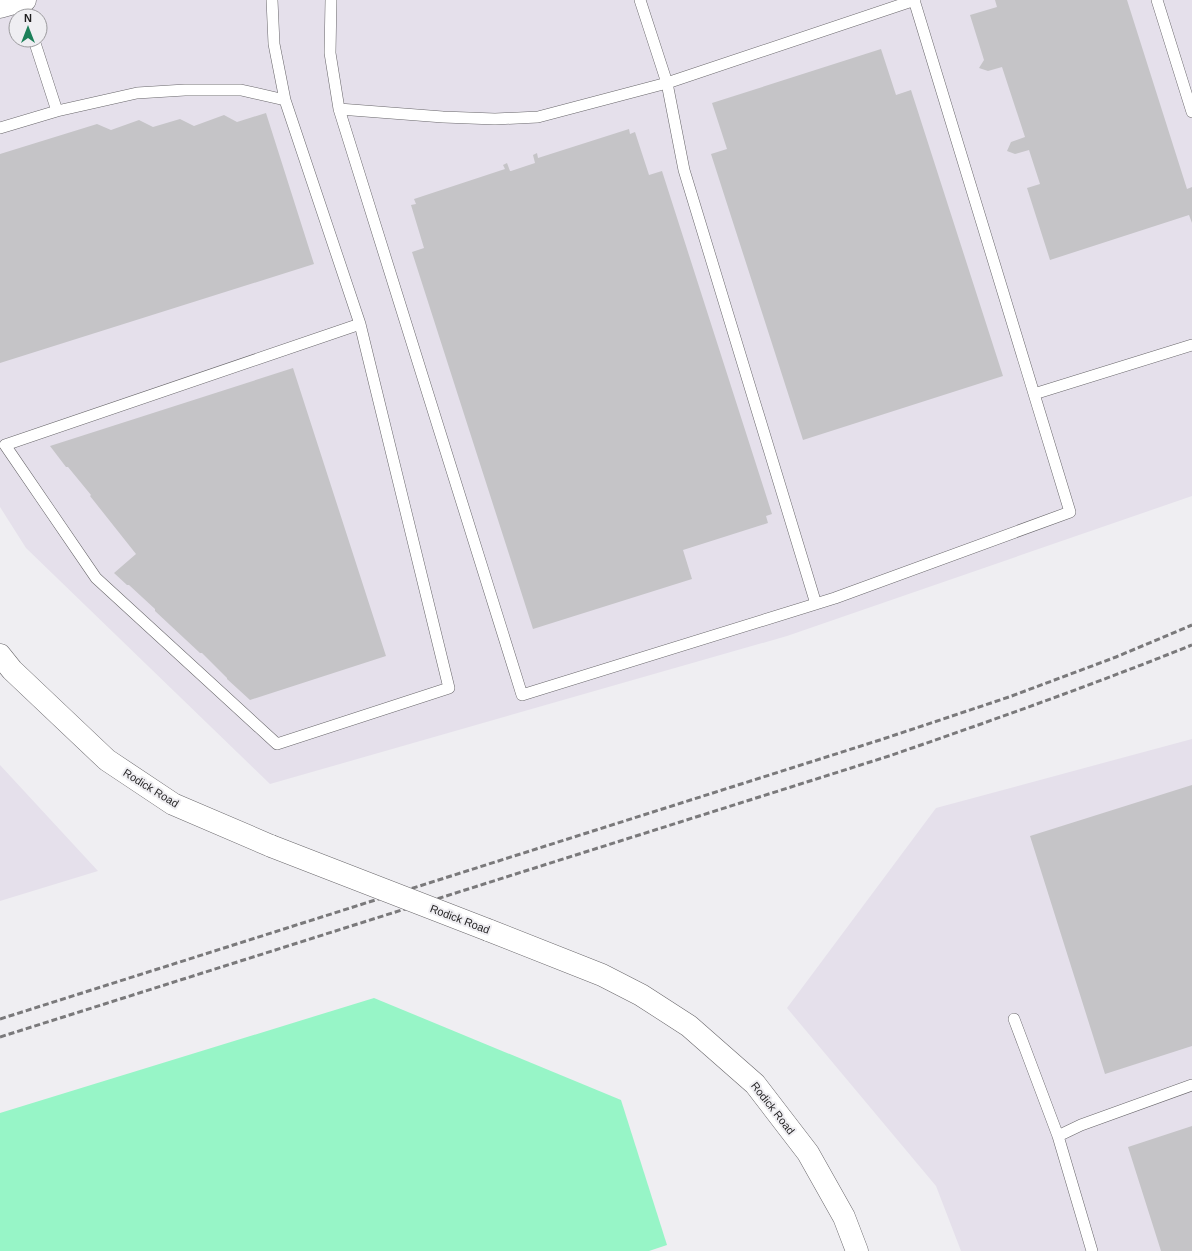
<svg xmlns="http://www.w3.org/2000/svg" width="1192" height="1251" font-family="Helvetica,sans-serif">
  <style>
    .built { fill: #e5e0eb; fill-rule: evenodd }
    .green { fill: #97f5c7 }
    .building { fill: #c5c4c7 }
    .lines { fill: none; stroke-linecap: round; stroke-linejoin: round }
    .service-casing { stroke: #69676b; stroke-width: 12 }
    .minor-casing { stroke: #69676b; stroke-width: 23 }
    .tertiary-casing { stroke: #69676b; stroke-width: 23 }
    .service { stroke: #fff; stroke-width: 11 }
    .minor { stroke: #fff; stroke-width: 22 }
    .tertiary { stroke: #fff; stroke-width: 22 }
    .rail { stroke: #7a797b; stroke-width: 3; stroke-dasharray: 6 3; stroke-linecap: butt }
    .tertiary-bridge-casing { stroke: #69676b; stroke-width: 23; stroke-linecap: butt }
    .tertiary-bridge { stroke: #fff; stroke-width: 22 }
    .labels { text-anchor: middle; stroke-width: 4; stroke-linejoin: round; paint-order: stroke }
    .street-label { font-size: 11px; fill: #1f1e1f; stroke: #efeef2 }
  </style>
  <rect width="100%" height="100%" fill="#efeef2"/>
  <!-- built -->
  <path class="built" d="M0,0H1192V496L787,636L270,784L26,548L0,507ZM16,16H40V40H16Z
    M1192,739V1251H961L936,1186L787,1008L936,808Z
    M0,765L98,871L0,901Z"/>
  <!-- green -->
  <path class="green" d="M374,998L621,1100L667,1245L649,1251H0V1113Z"/>
  <!-- building -->
  <path class="building" d="M995,0H1127L1187,189L1192,187V223L1189,215L1050,260L1027,188L1040,184L1029,150L1015,154L1007,151L1011,142L1025,137L1002,67L988,71L979,68L984,60L970,15L997,7Z
    M881,49L896,95L911,90L1003,376L803,440L711,154L727,149L712,103Z
    M266,113L314,264L0,363V154L97,124L111,130L139,120L153,127L180,119L194,126L224,115L237,122Z
    M629,129L630,134L635,132L649,175L662,171L772,514L766,516L768,523L683,550L692,579L533,629L412,252L424,248L411,205L416,204L414,199L505,169L503,165L507,163L510,171H511L535,163L533,155L537,153L538,158Z
    M293,368L386,656L250,700L227,679V678L202,653H200L155,611V609L129,585H127L114,573L136,554L90,496L91,495L68,467H66L50,446Z
    M1192,785V1046L1105,1074L1030,836Z
    M1192,1126V1251H1161L1128,1147Z"/>
  <g class="lines">
    <defs>
      <path id="service" d="M21,0L26,16
        M331,0L330,53L339,109L522,695L835,598L1070,512L914,0
        M640,0L667,83L684,170L816,604
        M1157,0L1192,112
        M285,100L360,324L449,688L277,744L96,578L5,445L360,324
        M339,109L443,117L495,119L538,117L667,83L915,0
        M57,111L137,93L185,90H241L285,100L274,44L272,0
        M0,128L57,111L34,40
        M1034,394L1192,345
        M1014,1019L1058,1136
        M1092,1251L1058,1136L1081,1125L1192,1085"/>
      <path id="minor" d="M0,7L25,0"/>
      <path id="tertiary" d="M0,655L12,670L107,760L173,804L271,846
        M488,930L602,975L641,995L689,1026L755,1084L808,1153L844,1217L857,1251"/>
    </defs>
    <!-- service casing -->
    <use href="#service" class="service-casing"/>
    <!-- minor casing -->
    <use href="#minor" class="minor-casing"/>
    <!-- tertiary casing -->
    <use href="#tertiary" class="tertiary-casing"/>
    <!-- service -->
    <use href="#service" class="service"/>
    <!-- minor -->
    <use href="#minor" class="minor"/>
    <!-- tertiary -->
    <use href="#tertiary" class="tertiary"/>
    <!-- rail -->
    <path class="rail" d="M0,1019L883,739L1009,697L1116,657L1192,625
      M0,1037L889,756C991,721 1092,685 1192,645"/>
    <defs>
      <path id="tertiary-bridge" d="M271,846L488,930"/>
    </defs>
    <!-- tertiary-bridge casing -->
    <use href="#tertiary-bridge" class="tertiary-bridge-casing"/>
    <!-- tertiary-bridge -->
    <use href="#tertiary-bridge" class="tertiary-bridge"/>
  </g>
  <g class="labels">
    <!-- street labels -->
    <g class="street-label">
      <text transform="translate(151 788) rotate(32)" y="4">Rodick Road</text>
      <text transform="translate(460 919) rotate(21)" y="4">Rodick Road</text>
      <text transform="translate(773 1108) rotate(52)" y="4">Rodick Road</text>
    </g>
  </g>
  <!-- north arrow -->
  <g transform="translate(28 28)"><circle r="19" fill="#efeef2" stroke="#9c9b9e"/>
  <path d="M0-3L7 15L0 10L-7 15Z" fill="#1c8059"/>
  <text y="-6" font-size="11" font-weight="bold" text-anchor="middle" fill="#1f1e1f">N</text>
  </g>
</svg>
